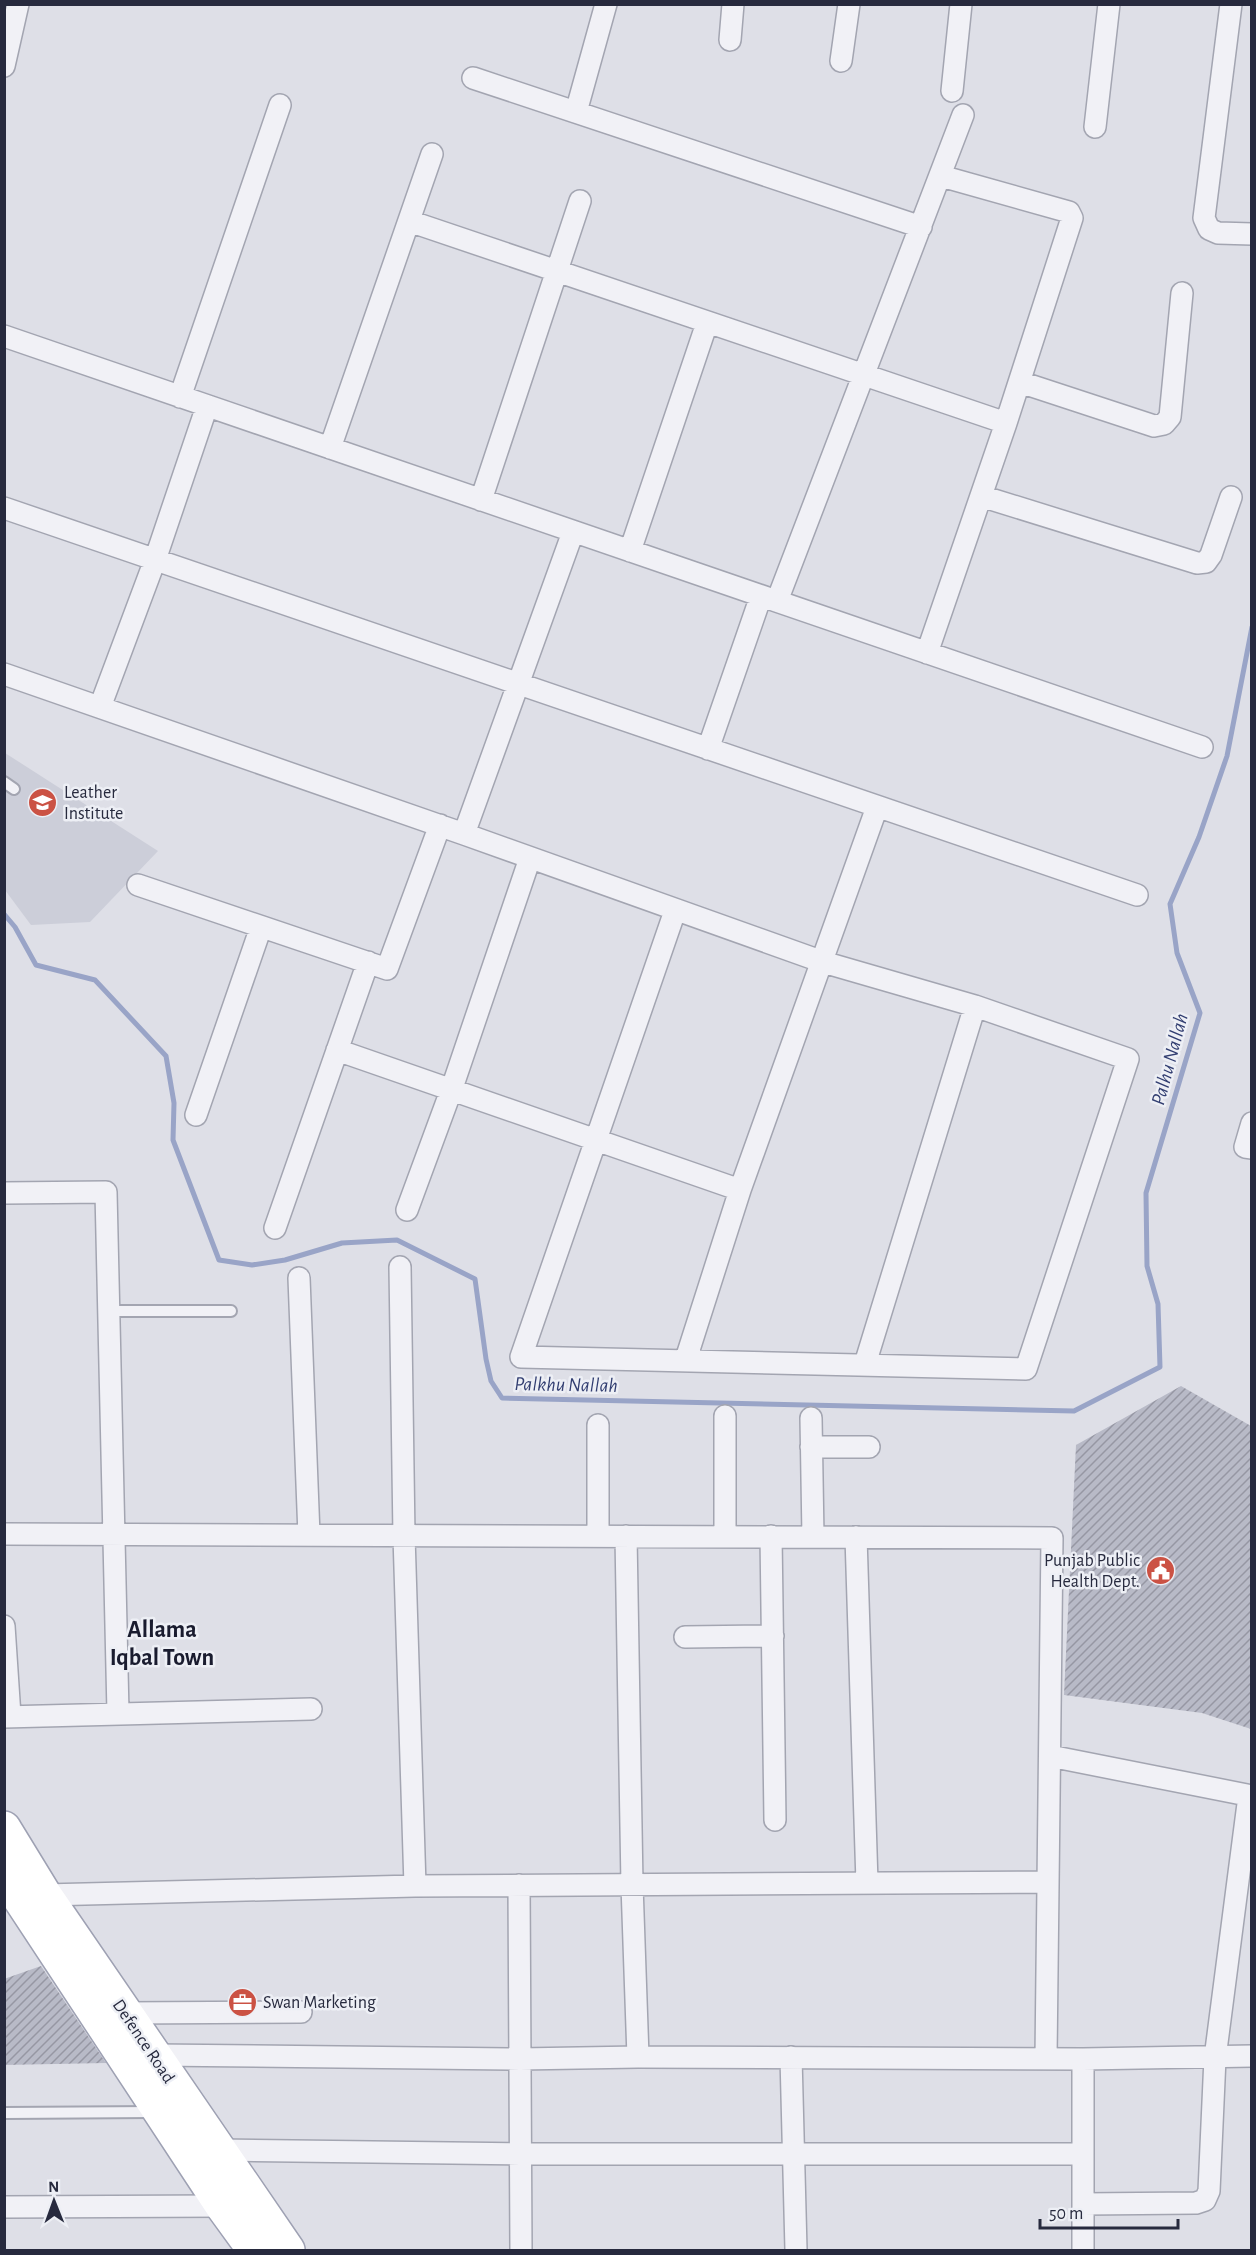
<svg xmlns="http://www.w3.org/2000/svg" width="1256" height="2255" font-family="'Alegreya Sans',sans-serif">
  <style>
    .built { fill: #ccced9 }
    .lines { fill: none; stroke-linecap: round; stroke-linejoin: round }
    .stream { stroke: #99a4c7; stroke-width: 5 }
    .building { fill: url(#building-hatch) }
    .lane-casing { stroke: #a3a5b1; stroke-width: 14 }
    .street-casing { stroke: #a3a5b1; stroke-width: 24 }
    .primary-casing { stroke: #9ea1b3; stroke-width: 36 }
    .lane { stroke: #f1f1f6; stroke-width: 10 }
    .street { stroke: #f1f1f6; stroke-width: 21 }
    .primary { stroke: #fff; stroke-width: 33 }
    .labels { text-anchor: middle; stroke-width: 5; stroke-linejoin: round; paint-order: stroke }
    .poi-label { font-size: 18px; fill: #272a3e; stroke: #edeff5; text-anchor: start }
    .street-label { font-size: 18px; fill: #272a3e; stroke: #edeff5 }
    .water-label { font-size: 20px; font-style: italic; fill: #323e71; stroke: #edeff5 }
    .district-label { font-size: 24px; font-weight: bold; fill: #1a1c2f; stroke: #edeff5 }
  </style>
  <defs>
    <pattern id="building-hatch" width="6" height="6" patternUnits="userSpaceOnUse" patternTransform="scale(1.5)"><rect width="6" height="6" fill="#b8bac7"/><path d="M-1 1l2-2M0 6l6-6M5 7l2-2" fill="none" stroke="#9697a3"/></pattern>
  </defs>
  <rect width="100%" height="100%" fill="#dedfe7"/>
  <!-- built -->
  <path class="built" d="M5,753L158,851L90,922L31,925L5,890Z"/>
  <g class="lines">
    <!-- stream -->
    <path class="stream" d="M4,914L15,927L36,965L95,980L166,1056L174,1103L173,1140L219,1260L252,1265L285,1260L342,1243L397,1240L475,1279L486,1359L491,1381L502,1398L1074,1411L1160,1367L1158,1304L1147,1266L1146,1193L1200,1013L1177,953L1170,904L1199,837L1227,756L1252,627"/>
  </g>
  <!-- building -->
  <path class="building" d="M1181,1386L1251,1426V1729L1202,1713L1064,1695L1076,1445Z
    M41,1966L106,2063L4,2065V1979Z"/>
  <g class="lines">
    <defs>
      <path id="lane" d="M4,782L14,789
        M108,1311H231
        M4,2113L154,2112"/>
      <path id="street" d="M1231,4L1204,218L1209,229L1218,233L1252,234
        M730,40L733,4
        M841,61L849,4
        M4,66L18,4
        M473,78L921,227
        M952,91L961,4
        M576,112L606,4
        M1095,127L1109,4
        M409,221L1006,423
        M4,336L1202,747
        M1020,382L1154,426L1164,424L1170,417L1182,293
        M180,397L280,105
        M330,448L432,154
        M981,496L1197,563L1206,562L1211,555L1231,497
        M481,500L580,201
        M4,508L1137,895
        M630,551L707,323
        M777,601L963,115
        M927,653L1006,423L1072,218L1069,212L941,176
        M4,674L464,834L823,962L975,1006L1128,1059L1026,1369L521,1357L675,911
        M100,707L155,560L207,406
        M708,749L761,596
        M464,834L573,532
        M138,885L387,969L440,825
        M337,1050L740,1190
        M196,1115L261,927
        M1252,1123L1245,1147L1252,1148
        M4,1193L106,1192L118,1713
        M407,1210L452,1088L530,858
        M275,1228L368,962
        M400,1267L404,1536L415,1886
        M299,1278L309,1535
        M686,1359L740,1190L877,807
        M865,1364L975,1006
        M811,1418L813,1537
        M811,1447H869
        M4,1534L1052,1538L1046,2058
        M598,1536V1425
        M626,1536L632,1885L638,2057
        M771,1536L775,1820
        M725,1537V1416
        M856,1537L867,1883
        M4,1626L10,1716
        M685,1637L773,1636
        M4,1717L311,1709
        M1050,1756L1252,1796
        M519,1885L521,2250
        M45,1895L415,1886L1048,1882
        M125,2013L301,2012
        M154,2055L520,2059L638,2057L1083,2059L1252,2056
        M791,2057L796,2250
        M1083,2059V2250
        M218,2150L520,2154H1083
        M1083,2204L1196,2203L1205,2200L1209,2191L1215,2058L1249,1796
        M4,2207L222,2206"/>
      <path id="primary" d="M4,1828L45,1895L288,2250
        M4,1875L222,2206L254,2250"/>
    </defs>
    <!-- lane casing -->
    <use href="#lane" class="lane-casing"/>
    <!-- street casing -->
    <use href="#street" class="street-casing"/>
    <!-- primary casing -->
    <use href="#primary" class="primary-casing"/>
    <!-- lane -->
    <use href="#lane" class="lane"/>
    <!-- street -->
    <use href="#street" class="street"/>
    <!-- primary -->
    <use href="#primary" class="primary"/>
  </g>
  <!-- icons -->
  <defs>
    <symbol id="university-disc" viewBox="-11 -11 22 22"><circle r="9.5" fill="#cb5244" stroke="#edeff5"/><path d="M0-5L7-2L0 1L-7-2ZM-4 1L0 2.5L4 1V4Q0 6-4 4Z" fill="#fff"/></symbol>
    <symbol id="civic-disc" viewBox="-11 -11 22 22"><circle r="9.5" fill="#cb5244" stroke="#edeff5"/><path d="M-.6-6.5H3V-4.5H.6V-3L4-1V1h2V6H-6V1h2V-1L-.6-3ZM-1.2 2.5V6h2.4V2.5Z" fill="#fff"/></symbol>
    <symbol id="office-disc" viewBox="-11 -11 22 22"><circle r="9.5" fill="#cb5244" stroke="#edeff5"/><path d="M-6-3h4V-5.5h4V-3h4V5H-6ZM-1-4.5V-3h2v-1.5ZM-6 0V1H6V0Z" fill="#fff"/></symbol>
  </defs>
  <g fill-rule="evenodd">
    <use href="#university-disc" x="26" y="786" width="33" height="33"/>
    <use href="#civic-disc" x="1144" y="1554" width="33" height="33"/>
    <use href="#office-disc" x="226" y="1986" width="33" height="33"/>
  </g>
  <g class="labels">
    <!-- poi labels -->
    <g class="poi-label">
      <text x="64" y="798">Leather<tspan x="64" dy="21">Institute</tspan></text>
      <text x="1140" y="1566" text-anchor="end">Punjab Public<tspan x="1140" dy="21">Health Dept.</tspan></text>
      <text x="263" y="2008">Swan Marketing</text>
    </g>
    <!-- street labels -->
    <g class="street-label">
      <text transform="translate(144 2041) rotate(56)" y="6">Defence Road</text>
    </g>
    <!-- water labels -->
    <g class="water-label">
      <text transform="translate(1169 1059) rotate(-75)" y="7">Palhu Nallah</text>
      <text transform="translate(566 1384) rotate(1)" y="7">Palkhu Nallah</text>
    </g>
    <!-- district labels -->
    <g class="district-label">
      <text x="162" y="1637">Allama<tspan x="162" dy="28">Iqbal Town</tspan></text>
    </g>
  </g>
  <!-- border -->
  <rect width="1256" height="2255" fill="none" stroke="#272a3e" stroke-width="12"/>
  <!-- north arrow -->
  <g transform="translate(54 2201) rotate(359)" stroke="#edeff5" stroke-width="4.5" paint-order="stroke">
  <path d="M0-4.5L10 22L0 15L-10 22Z" fill="#272a3e"/>
  <text y="-9" font-size="16" font-weight="bold" text-anchor="middle" fill="#272a3e">N</text>
  </g>
  <!-- scale -->
  <path d="M1040 2219v9h138v-9" fill="none" stroke="#272a3e" stroke-width="3"/>
  <text x="1049" y="2219" font-size="18" fill="#272a3e" stroke="#edeff5" stroke-width="4.5" paint-order="stroke">50 m</text>
</svg>
